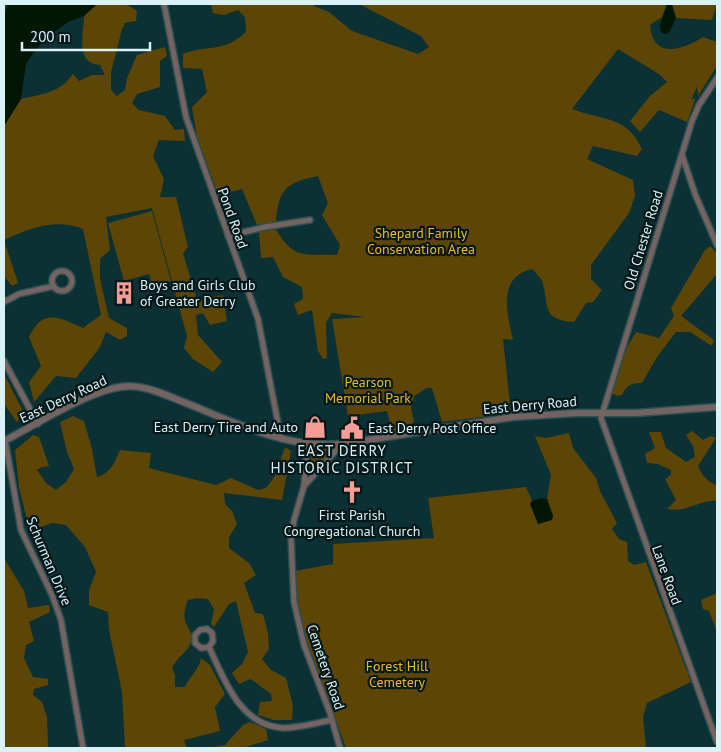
<svg xmlns="http://www.w3.org/2000/svg" width="721" height="752" font-family="'PT Sans',sans-serif">
  <style>
    .green { fill: #5d4605 }
    .water { fill: #011703 }
    .lines { fill: none; stroke-linecap: round; stroke-linejoin: round }
    .minor-casing { stroke: #2c5054; stroke-width: 8 }
    .tertiary-casing { stroke: #2c5054; stroke-width: 9 }
    .minor { stroke: #756361; stroke-width: 5 }
    .tertiary { stroke: #756361; stroke-width: 6 }
    .labels { text-anchor: middle; stroke-width: 4.5; stroke-linejoin: round; paint-order: stroke }
    .street-label { font-size: 14px; fill: #daf2f5; stroke: #041719 }
    .park-label { font-size: 14px; fill: #efb825; stroke: #041719 }
    .poi-label { font-size: 14px; fill: #daf2f5; stroke: #041719; text-anchor: start }
    .neighbourhood-label { font-size: 15px; letter-spacing: 1px; fill: #daf2f5; stroke: #041719 }
  </style>
  <rect width="100%" height="100%" fill="#0b3135"/>
  <!-- green -->
  <path class="green" d="M97,4H126L137,11L136,21L125,23L122,29L111,72V90L117,96L125,90L127,78L137,55L165,47L167,56L160,61V87L137,94L132,103L139,110L165,116L175,130L184,129L185,141L159,140L153,156L164,179L160,197H176L188,247L183,253L197,300L223,295L227,321L210,325L203,313L196,315L198,335L222,362L213,372L193,359L184,348L187,336L152,208L106,217L110,250L100,259V279L109,318L127,328V336L120,340L106,332L100,347L76,378L56,376L34,402L29,382L41,366L29,337C43,308 58,317 83,328L101,315L83,229C56,218 30,228 4,240L18,283L12,286L4,276V126L21,99C42,94 60,93 73,74L79,81L92,75H105L100,65C74,63 84,34 84,16Z
    M211,4H315L314,6L329,12L352,31L418,54L429,47L421,36L359,4H667L662,17L650,25C653,59 681,51 703,37L717,42V66L698,96L697,87L691,100L695,98V100L687,122L659,110L640,132L630,121L650,96L667,82L659,74L618,49L572,109C603,121 626,115 642,149L637,156L593,146L587,159L633,180L635,196L629,213L591,265V279L602,290L593,302L586,303L574,322C539,320 550,303 542,281C540,277 535,272 532,269C497,277 507,313 513,340L503,339L511,413L442,422L432,388H427L414,396L411,408L414,422L404,429L392,432L387,411L348,416L332,319L365,317L332,313L326,323L327,358L323,359L318,351L312,310L298,315L294,304L303,299L302,287L283,277L273,257L261,258L259,232L275,228C294,260 303,254 337,255L340,245L322,215L328,203L318,176C286,182 278,190 276,222L257,225L242,189L219,195L217,191L197,137L192,107L207,92L202,69L183,68V54C209,44 224,53 246,32L245,17L238,10L224,15L213,13Z
    M669,4H717L712,20L676,18L672,5Z
    M152,211L171,281L153,286L149,274L124,281L108,223Z
    M710,246L717,253V274L681,316L714,340L712,346L690,332H676L657,357L642,383C632,383 626,385 622,395L617,396L612,393L627,347L636,332L659,338L674,316L671,308L705,250Z
    M4,374L24,413L17,422L4,404Z
    M73,416L84,421L92,449L97,477C110,474 115,462 120,450L151,453L149,468L216,485L231,478L258,490L266,488L275,476L285,447L291,451L282,500L224,493L225,504L232,511L237,524L229,537V548L249,563L256,575L244,583L255,613L263,614L268,633L269,649L262,659L271,670L286,678L293,706L292,720H274L258,715L260,702L272,701L271,694L251,679L239,684L232,673L242,664L248,652L236,601L229,604L214,627L211,624L214,609L208,599L197,598L188,600C177,627 195,626 191,642C187,654 178,655 172,668L175,675V687H185C190,676 199,670 201,658L210,665L225,694L215,707L220,731L184,740L187,748H125L122,692L109,630L108,612L89,605V590L96,572L85,547L66,525L52,523L30,531L19,488L15,450L33,435L39,437L49,466L42,467L37,470L46,483L56,490L66,482L74,469L67,452L60,422Z
    M692,431L703,440L711,436L716,438L698,466C702,475 707,482 717,485V501C700,499 689,513 667,509L676,500L665,479L671,475V470L658,464L647,463L645,454L655,448L649,432H661L666,448L686,462L695,457L693,446L686,435Z
    M569,433L573,448L596,478L600,491L617,523L612,529L619,539L627,542L628,561L634,565L646,562L691,682L647,703L643,717L646,748H346L305,636L298,606L295,571L333,564V544L434,538L428,498L526,487L532,501L530,504L553,516L547,499L551,475L535,436L546,438Z
    M311,449H336L310,478Z
    M4,558L24,591L28,608L49,605L50,612L29,622L34,641L26,645L24,658L33,677L48,679V685L34,689L33,695L42,702L47,717L48,748H4Z
    M717,593V632L709,611L703,609L701,600Z
    M250,722L266,729L268,740L243,748H208L225,745L243,725Z"/>
  <!-- water -->
  <path class="water" d="M8,4H97L84,16L68,22L45,39L31,56L26,64L21,99L4,126V16Z
    M667,4L672,5L676,18L669,33L664,34L661,32L660,25Z
    M541,498L547,499L553,516L552,520L538,524L530,504L532,501Z"/>
  <g class="lines">
    <defs>
      <path id="minor" d="M164,4L186,117L258,319L281,439
        M717,78L699,105L692,121L601,418L717,742
        M682,155L695,194L717,245
        M228,236L265,227L310,220
        M52 281a10 10 0 1 1 20 0a10 10 0 1 1-20 0Z
        M4,302L19,294L54,286
        M4,361L38,424
        M5,440L21,530L52,595L61,620L83,748
        M307,444L304,486L294,520L291,539L294,602L304,645L330,713L340,748
        M304,486L342,444
        M209,647L201,648L195,643V635L200,630L207,629L212,633L213,641L209,647C224,679 240,726 283,728C299,728 316,723 332,720"/>
      <path id="tertiary" d="M4,441C35,425 87,392 120,387C143,383 165,395 186,403C236,423 286,449 342,444L513,417L577,413H636L717,407"/>
    </defs>
    <!-- minor casing -->
    <use href="#minor" class="minor-casing"/>
    <!-- tertiary casing -->
    <use href="#tertiary" class="tertiary-casing"/>
    <!-- minor -->
    <use href="#minor" class="minor"/>
    <!-- tertiary -->
    <use href="#tertiary" class="tertiary"/>
  </g>
  <!-- icons -->
  <defs>
    <symbol id="building-bare" viewBox="-9 -9 18 18"><path d="M-4-6H4V6H1V3H-1V6H-4ZM-2.5-4.3h1.7v1.8h-1.7ZM.8-4.3h1.7v1.8H.8ZM-2.5-1h1.7V.8h-1.7ZM.8-1h1.7V.8H.8Z" fill="#f59c94" stroke="#041719" stroke-width="2.5" paint-order="stroke"/></symbol>
    <symbol id="shop-bare" viewBox="-9 -9 18 18"><path d="M-5-2.5h2.3a2.7 3.5 0 0 1 5.4 0H5L5.5 6h-11ZM-1.5-2.5h3a1.5 2.3 0 0 0-3 0Z" fill="#f59c94" stroke="#041719" stroke-width="2.5" paint-order="stroke"/></symbol>
    <symbol id="civic-bare" viewBox="-9 -9 18 18"><path d="M-.6-6.5H3V-4.5H.6V-3L4-1V1h2V6H-6V1h2V-1L-.6-3ZM-1.2 2.5V6h2.4V2.5Z" fill="#f59c94" stroke="#041719" stroke-width="2.5" paint-order="stroke"/></symbol>
    <symbol id="church-bare" viewBox="-9 -9 18 18"><path d="M-1.2-6h2.4v3.5h3.3v2.4h-3.3V6h-2.4V-.1h-3.3v-2.4h3.3Z" fill="#f59c94" stroke="#041719" stroke-width="2.5" paint-order="stroke"/></symbol>
  </defs>
  <g fill-rule="evenodd">
    <use href="#building-bare" x="108" y="277" width="32" height="32"/>
    <use href="#shop-bare" x="299" y="411" width="32" height="32"/>
    <use href="#civic-bare" x="336" y="412" width="32" height="32"/>
    <use href="#church-bare" x="336" y="476" width="32" height="32"/>
  </g>
  <g class="labels">
    <!-- street labels -->
    <g class="street-label">
      <text transform="translate(233 218) rotate(70)" y="5">Pond Road</text>
      <text transform="translate(643 240) rotate(-73)" y="5">Old Chester Road</text>
      <text transform="translate(63 399) rotate(-25)" y="5">East Derry Road</text>
      <text transform="translate(530 405) rotate(-5)" y="5">East Derry Road</text>
      <text transform="translate(49 561) rotate(67)" y="5">Schurman Drive</text>
      <text transform="translate(667 575) rotate(70)" y="5">Lane Road</text>
      <text transform="translate(326 667) rotate(71)" y="5">Cemetery Road</text>
    </g>
    <!-- park labels -->
    <g class="park-label">
      <text x="421" y="238">Shepard Family<tspan x="421" dy="16">Conservation Area</tspan></text>
      <text x="368" y="387">Pearson<tspan x="368" dy="16">Memorial Park</tspan></text>
      <text x="397" y="671">Forest Hill<tspan x="397" dy="16">Cemetery</tspan></text>
    </g>
    <!-- poi labels -->
    <g class="poi-label">
      <text x="140" y="290">Boys and Girls Club<tspan x="140" dy="16">of Greater Derry</tspan></text>
      <text x="298" y="432" text-anchor="end">East Derry Tire and Auto</text>
      <text x="368" y="433">East Derry Post Office</text>
      <text x="352" y="520" text-anchor="middle">First Parish<tspan x="352" dy="16">Congregational Church</tspan></text>
    </g>
    <!-- neighbourhood labels -->
    <g class="neighbourhood-label">
      <text x="342" y="456">EAST DERRY<tspan x="342" dy="17">HISTORIC DISTRICT</tspan></text>
    </g>
  </g>
  <!-- border -->
  <rect width="721" height="752" fill="none" stroke="#daf2f5" stroke-width="10"/>
  <!-- scale -->
  <path d="M22 42v8h128v-8" fill="none" stroke="#daf2f5" stroke-width="2.5"/>
  <text x="30" y="42" font-size="15" fill="#daf2f5" stroke="#041719" stroke-width="4" paint-order="stroke">200 m</text>
</svg>
